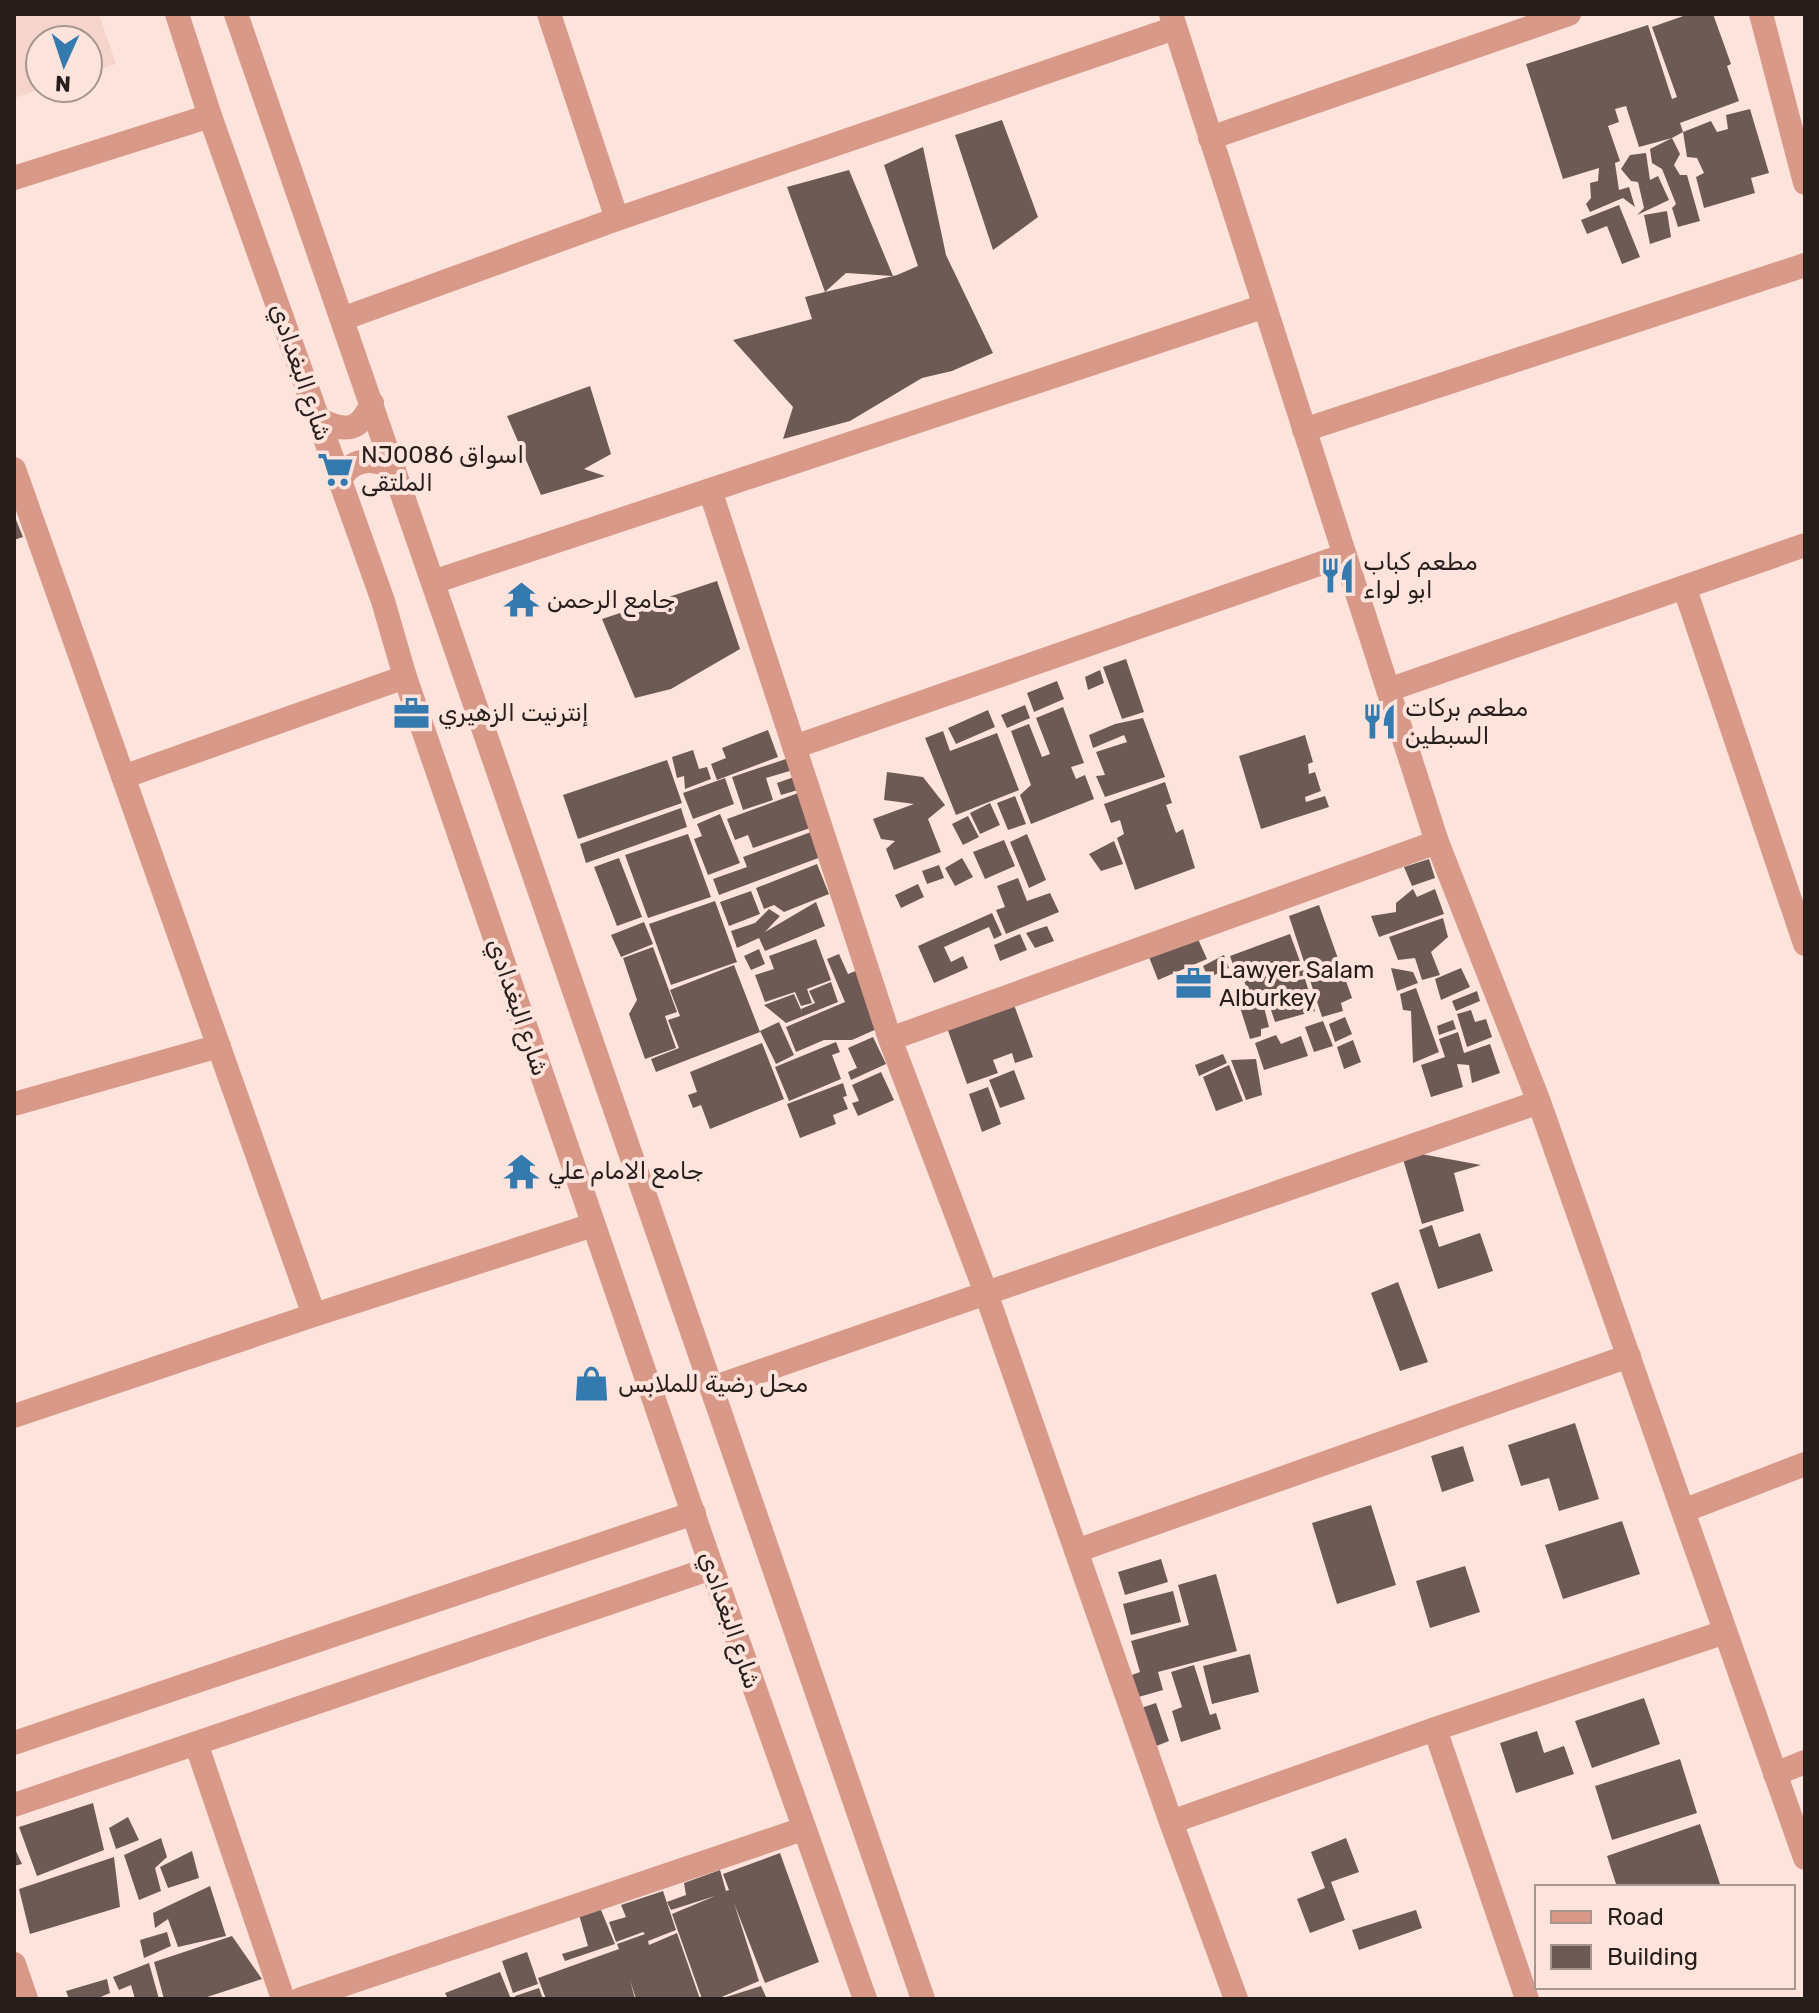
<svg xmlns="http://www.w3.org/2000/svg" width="1819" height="2013" font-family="Rubik,Vazirmatn,sans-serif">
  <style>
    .built { fill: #f6d5cd }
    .building { fill: #6e5a54 }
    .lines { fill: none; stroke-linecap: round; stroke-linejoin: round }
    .minor { stroke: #d99989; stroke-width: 24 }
    .tertiary { stroke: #d99989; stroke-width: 24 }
    .labels { text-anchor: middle; stroke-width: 8; stroke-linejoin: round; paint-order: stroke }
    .street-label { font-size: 24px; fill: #271e1c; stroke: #fce4dd }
    .poi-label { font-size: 24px; fill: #271e1c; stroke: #fce4dd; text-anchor: start }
  </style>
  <rect width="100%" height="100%" fill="#fce4dd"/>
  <!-- built -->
  <path class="built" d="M14,14H99L116,64L88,73V40H40V88H44L14,98Z"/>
  <!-- building -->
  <path class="building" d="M1689,14H1713L1731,64L1727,66L1739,101L1680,123L1683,132L1672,138L1639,147L1626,106L1615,109L1619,122L1608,126L1620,161L1615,163L1619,190L1629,187L1635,207L1623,198L1590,212L1586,204L1591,198L1590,183L1598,181L1599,168L1563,179L1526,64L1648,25L1672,99L1677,97L1652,27Z
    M1750,109L1769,173L1751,178L1755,193L1704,208L1696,177L1704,173L1697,158L1687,157L1683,132L1711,121L1717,132L1728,129L1726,115Z
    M1002,120L1038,217L993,250L955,135Z
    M1672,138L1680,154L1674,165L1680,175H1687L1700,221L1678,227L1672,208L1676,204L1662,169L1652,163L1650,149Z
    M923,147L946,255L993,353L952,371L922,378L850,421L783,439L793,407L733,340L812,319L805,297L825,292L893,276L846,273L825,292L787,187L849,170L893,276L897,275L918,266L884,165Z
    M1646,153L1650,180L1658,176L1669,200L1637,215L1644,208L1638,182L1631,181L1621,169L1630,155Z
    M1619,205L1640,257L1622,264L1607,226L1587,234L1581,220Z
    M1667,211L1671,237L1650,244L1644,215Z
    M590,386L611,454L584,469L605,476L541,495L507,416Z
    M14,515L23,537L14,540Z
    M717,581L740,649L671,689L635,698L602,619Z
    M1126,659L1144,712L1122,719L1103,667Z
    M1100,670L1104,683L1088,690L1085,677Z
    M1057,681L1064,699L1034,712L1027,693Z
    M1025,705L1030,718L1007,728L1001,715Z
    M1063,707L1084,763L1071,767L1076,779L1085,775L1094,799L1031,824L1020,795L1031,785L1011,731L1029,724L1042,757L1050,754L1036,718Z
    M988,710L995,727L956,744L948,728Z
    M1143,718L1165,777L1105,797L1096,776L1105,775L1096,752L1127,742L1124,735L1093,748L1089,735L1115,724Z
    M768,730L778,757L717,780L711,764L726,758L722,748Z
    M943,731L950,751L997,733L1019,790L956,815L925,738Z
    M1305,735L1313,762L1308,764L1309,774L1315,772L1321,791L1305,797L1306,802L1325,796L1329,807L1261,829L1239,756Z
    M693,750L699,769L707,767L711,779L685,789L684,776L677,778L672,757Z
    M789,758L793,770L766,778L773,800L743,810L732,777Z
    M667,760L682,803L578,839L563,795Z
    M887,772L923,777L945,805L928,819L941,852L894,870L886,849L895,841L881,839L873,819L914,804L884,800Z
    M797,776L801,789L781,795L777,783Z
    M725,778L734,804L693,819L683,793Z
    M1165,782L1172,803L1166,805L1176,833L1183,829L1195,868L1135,890L1117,838L1124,834L1120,820L1111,823L1104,804Z
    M801,792L813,827L753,848L748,835L735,840L727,819Z
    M1015,796L1026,824L1008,830L997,803Z
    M990,803L1000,825L980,834L970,813Z
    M681,808L687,827L586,863L580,844Z
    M720,814L740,863L708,875L694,839L702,836L697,824Z
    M968,816L979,837L963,845L952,824Z
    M811,832L821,857L719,895L713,879L747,867L743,857Z
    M688,834L711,897L648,918L625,855Z
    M1027,834L1046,880L1029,888L1010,842Z
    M1004,840L1015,866L985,879L973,852Z
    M1114,841L1123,864L1101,871L1089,854Z
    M619,858L642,917L617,926L594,867Z
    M962,858L973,877L955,886L945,868Z
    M1429,859L1435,878L1412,886L1404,867Z
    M817,864L829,894L784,912L774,905L764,909L756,888Z
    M939,865L944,878L927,884L922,871Z
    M1018,878L1027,901L1050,893L1059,912L1006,934L996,910L1005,907L997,886Z
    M918,884L924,897L901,908L895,895Z
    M1413,889L1417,897L1435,889L1444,914L1379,937L1371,916L1396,912V903Z
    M751,891L760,914L729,926L720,902Z
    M715,901L737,962L671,985L649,924Z
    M816,902L825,926L765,951L759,938L737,948L731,931L755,923L769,909L780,916L765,932Z
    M1319,905L1352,998L1341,1003L1343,1011L1322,1017L1289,916Z
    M992,913L1002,935L994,939L989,927L944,947L951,962L963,956L968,968L934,983L918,946Z
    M1443,918L1448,937L1431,952L1440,975L1422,980L1415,958L1398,960L1389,937Z
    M644,922L653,944L621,957L611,935Z
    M1047,926L1054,941L1035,948L1026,933Z
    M1020,934L1027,950L1000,961L994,945Z
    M1290,934L1305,975L1290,979L1286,965L1271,963L1237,976L1230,956Z
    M816,939L831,980L807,989L812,1003L801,1006L795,992L765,1002L755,975L774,969L769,956Z
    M1198,939L1207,959L1158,980L1149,957Z
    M653,947L677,1012L665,1016L676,1048L645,1059L629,1014L637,1000L623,958Z
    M759,949L765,964L751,970L744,956Z
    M839,954L848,974L868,966L879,1028L852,1040H824L796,1052L786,1027L845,1002L827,959Z
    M1224,955L1229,968L1208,978L1203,966Z
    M734,965L760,1032L656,1072L651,1059L679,1048L668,1020L680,1016L670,990Z
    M1273,966L1280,969L1285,982L1305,979L1315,1011L1275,1022L1269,1004L1264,1007L1269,1027L1261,1029V1036L1250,1039L1239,1004L1250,1000L1243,977Z
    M1391,968L1413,972L1418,983L1397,991Z
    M1461,968L1470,987L1441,1000L1435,979Z
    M831,982L838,1002L786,1023L764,1005L794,994L802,1012L801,1009L815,1003L809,991Z
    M1416,988L1439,1052L1413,1063L1411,1011L1403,1010L1400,994Z
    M1477,991L1480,1001L1456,1011L1452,1001Z
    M1013,1002L1033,1057L1015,1063L1012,1053L993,1060L998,1073L967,1084L946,1025Z
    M1471,1010L1475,1022L1486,1019L1492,1037L1467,1047L1457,1014Z
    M1345,1017L1352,1034L1335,1042L1329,1024Z
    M1453,1020L1456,1029L1439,1035L1437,1026Z
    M1323,1021L1333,1046L1314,1052L1305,1027Z
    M779,1022L794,1055L776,1064L760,1031Z
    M1458,1032L1464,1053L1490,1044L1500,1073L1472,1083L1469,1065L1457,1064L1463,1087L1431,1097L1421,1065L1445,1057L1439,1039Z
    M1276,1035L1281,1044L1301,1036L1308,1056L1264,1070L1255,1043Z
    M873,1037L886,1064L851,1080L848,1072L857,1068L848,1048Z
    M1353,1040L1361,1062L1344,1069L1337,1047Z
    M836,1042L840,1052L832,1055L841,1079L789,1101L775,1067Z
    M762,1043L784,1099L710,1129L701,1105L693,1108L688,1095L697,1092L690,1072Z
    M1223,1054L1227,1063L1199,1076L1195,1065Z
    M1256,1059L1262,1095L1246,1100L1231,1060Z
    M1229,1065L1243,1101L1216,1111L1203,1077Z
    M1014,1070L1025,1099L1000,1108L989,1080Z
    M881,1072L894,1100L858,1116L852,1103L859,1101L852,1085Z
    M843,1083L847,1096L843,1097L848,1109L833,1115L836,1124L800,1138L787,1104Z
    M988,1087L1001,1124L982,1132L969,1094Z
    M1421,1154L1481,1165L1454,1173L1464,1211L1422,1224L1403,1159Z
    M1432,1225L1439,1247L1480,1233L1493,1271L1438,1289L1419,1230Z
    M1398,1282L1428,1362L1400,1371L1371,1293Z
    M1575,1423L1599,1499L1559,1511L1549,1478L1521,1486L1508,1445Z
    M1463,1446L1474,1481L1442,1492L1431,1456Z
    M1371,1505L1396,1585L1337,1604L1312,1523Z
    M1622,1521L1640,1574L1563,1599L1545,1545Z
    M1161,1559L1168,1582L1125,1595L1118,1572Z
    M1465,1566L1480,1612L1430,1628L1416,1581Z
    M1216,1574L1237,1651L1158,1672L1163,1690L1135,1698L1129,1676L1140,1672L1131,1641L1189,1625L1178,1585Z
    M1173,1591L1181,1622L1131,1635L1123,1604Z
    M1250,1654L1259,1692L1212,1704L1203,1666Z
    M1194,1665L1210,1715L1216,1713L1221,1729L1181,1742L1172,1711L1182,1707L1171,1672Z
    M1644,1698L1660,1744L1592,1768L1575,1721Z
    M1156,1703L1169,1741L1151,1748L1138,1709Z
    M1537,1731L1544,1753L1564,1746L1574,1774L1516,1793L1500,1743Z
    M1680,1759L1697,1813L1612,1840L1595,1786Z
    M93,1803L104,1850L37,1876L19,1827Z
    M128,1817L139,1840L116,1849L109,1828Z
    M1700,1824L1720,1884L1711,1887H1617L1607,1856Z
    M161,1838L167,1857L155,1868L161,1891L139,1900L124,1855Z
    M1346,1838L1359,1872L1331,1882L1345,1920L1310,1933L1297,1899L1325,1888L1311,1852Z
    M14,1847L22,1864L14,1866Z
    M192,1851L199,1878L168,1888L160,1867Z
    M780,1853L819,1962L765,1983L734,1903L759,1981L717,1999H702L672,1914L715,1896L671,1910L667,1902L686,1895L684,1883L720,1870L726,1891L729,1890L723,1874Z
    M114,1857L120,1907L30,1934L19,1889Z
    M210,1886L226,1936L178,1947L168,1919L155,1928L153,1913Z
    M663,1891L676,1930L648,1941L649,1945L677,1933L700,1999H636L630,1980L635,1999H546L538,1978L619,1949L617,1944L645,1934L643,1932L616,1942L609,1922L626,1917L621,1905Z
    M599,1905L615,1944L565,1961L562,1954L588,1946L578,1911Z
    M1416,1910L1422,1928L1359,1950L1352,1930Z
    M167,1932L171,1946L144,1958L140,1940Z
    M232,1936L262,1979L201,1999H164L154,1962Z
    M527,1952L538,1984L513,1993L502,1961Z
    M149,1963L159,1999H135L131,1985L119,1990L113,1977Z
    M500,1972L511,1999H448L445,1993Z
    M107,1979L110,1993L96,1999H69L66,1991Z
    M761,1986L767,1999H723V1998Z
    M539,1988L543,1999H516L515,1996Z"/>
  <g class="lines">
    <!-- minor -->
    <path class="minor" d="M549,14L617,219
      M1171,14L1437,842L1539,1102L1805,1858
      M1761,14L1805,183
      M1210,138L1569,14
      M14,178L210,116
      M342,319L617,219L1175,28
      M1304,430L1805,265
      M14,469L314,1315
      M710,490L890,1039L986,1293L1171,1822L1236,1999
      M433,582L1265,306
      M1685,589L1805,944
      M1388,690L1805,545
      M794,747L1345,555
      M123,777L405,677
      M890,1039L1437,842
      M14,1104L219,1046
      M712,1388L1539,1102
      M14,1416L314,1315L593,1225
      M1683,1511L1805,1464
      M1076,1551L1629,1356
      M1435,1729L1527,1999
      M14,1743L694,1513
      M196,1743L283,1999
      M1775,1774L1805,1762
      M14,1805L712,1568
      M1171,1822L1435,1729L1725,1632
      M14,1964L26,1999
      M301,1999L803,1829"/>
    <!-- tertiary -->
    <path class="tertiary" d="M177,14L210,116L383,601L405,677L712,1568L865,1999
      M236,14L923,1999
      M318,419C345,432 359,433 372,403
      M339,482C350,458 373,456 394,469"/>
  </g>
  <!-- icons -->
  <defs>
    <symbol id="supermarket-bare" viewBox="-9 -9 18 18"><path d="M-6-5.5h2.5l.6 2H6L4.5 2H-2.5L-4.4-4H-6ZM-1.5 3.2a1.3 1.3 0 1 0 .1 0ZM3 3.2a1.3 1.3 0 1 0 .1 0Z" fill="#347aaf" stroke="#fce4dd" stroke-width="2.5" paint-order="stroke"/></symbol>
    <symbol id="restaurant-bare" viewBox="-9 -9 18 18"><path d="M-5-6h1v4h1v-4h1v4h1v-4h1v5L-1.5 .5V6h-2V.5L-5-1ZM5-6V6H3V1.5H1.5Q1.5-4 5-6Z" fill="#347aaf" stroke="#fce4dd" stroke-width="2.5" paint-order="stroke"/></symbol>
    <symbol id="temple-bare" viewBox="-9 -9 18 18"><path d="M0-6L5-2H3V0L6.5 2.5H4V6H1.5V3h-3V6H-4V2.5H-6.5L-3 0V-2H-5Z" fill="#347aaf" stroke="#fce4dd" stroke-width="2.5" paint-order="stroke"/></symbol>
    <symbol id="office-bare" viewBox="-9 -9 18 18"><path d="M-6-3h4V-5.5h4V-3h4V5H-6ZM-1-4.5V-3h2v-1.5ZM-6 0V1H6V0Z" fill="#347aaf" stroke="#fce4dd" stroke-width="2.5" paint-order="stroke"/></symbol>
    <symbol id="shop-bare" viewBox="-9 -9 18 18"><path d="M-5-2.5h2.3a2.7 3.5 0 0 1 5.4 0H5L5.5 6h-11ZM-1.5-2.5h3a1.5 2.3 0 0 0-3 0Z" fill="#347aaf" stroke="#fce4dd" stroke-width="2.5" paint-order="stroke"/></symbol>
  </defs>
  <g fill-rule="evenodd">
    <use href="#supermarket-bare" x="310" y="444" width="51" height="51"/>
    <use href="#restaurant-bare" x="1312" y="550" width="51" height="51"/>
    <use href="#temple-bare" x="496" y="574" width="51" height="51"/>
    <use href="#office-bare" x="386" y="688" width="51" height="51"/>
    <use href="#restaurant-bare" x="1354" y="696" width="51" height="51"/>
    <use href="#office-bare" x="1168" y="958" width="51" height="51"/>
    <use href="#temple-bare" x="496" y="1146" width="51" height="51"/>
    <use href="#shop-bare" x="566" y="1358" width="51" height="51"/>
  </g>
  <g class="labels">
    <!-- street labels -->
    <g class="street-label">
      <text transform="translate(301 372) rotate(71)" y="8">شارع البغدادي</text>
      <text transform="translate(518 1007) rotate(71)" y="8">شارع البغدادي</text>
      <text transform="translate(730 1620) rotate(71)" y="8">شارع البغدادي</text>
    </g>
    <!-- poi labels -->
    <g class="poi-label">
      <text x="361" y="463">NJ0086 اسواق<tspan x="361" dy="28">الملتقى</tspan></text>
      <text x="1363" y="570">مطعم كباب<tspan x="1363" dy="28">ابو لواء</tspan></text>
      <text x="547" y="608">جامع الرحمن</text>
      <text x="1405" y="716">مطعم بركات<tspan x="1405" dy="28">السبطين</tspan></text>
      <text x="438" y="721">إنترنيت الزهيري</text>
      <text x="1219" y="978">Lawyer Salam<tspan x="1219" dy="28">Alburkey</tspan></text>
      <text x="548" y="1179">جامع الامام علي</text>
      <text x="618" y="1392">محل رضية للملابس</text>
    </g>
  </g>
  <!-- border -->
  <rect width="1819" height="2013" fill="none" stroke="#271e1c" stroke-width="32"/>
  <!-- legend -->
  <rect x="1535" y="1885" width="260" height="104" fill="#fce4dd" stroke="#a79590" stroke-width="2"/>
  <rect x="1551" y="1911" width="40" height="12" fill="#d99989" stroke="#a79590" stroke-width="2"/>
  <text x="1607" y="1925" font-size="24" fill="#271e1c">Road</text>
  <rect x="1551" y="1945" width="40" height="24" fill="#6e5a54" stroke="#a79590" stroke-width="2"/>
  <text x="1607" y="1965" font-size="24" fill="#271e1c">Building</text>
  <!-- north arrow -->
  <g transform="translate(64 64) rotate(183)"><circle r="38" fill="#fce4dd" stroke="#a79590" stroke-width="2"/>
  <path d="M0-6L14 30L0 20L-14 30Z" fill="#347aaf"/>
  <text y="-12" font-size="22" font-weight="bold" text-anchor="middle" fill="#271e1c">N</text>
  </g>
</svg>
